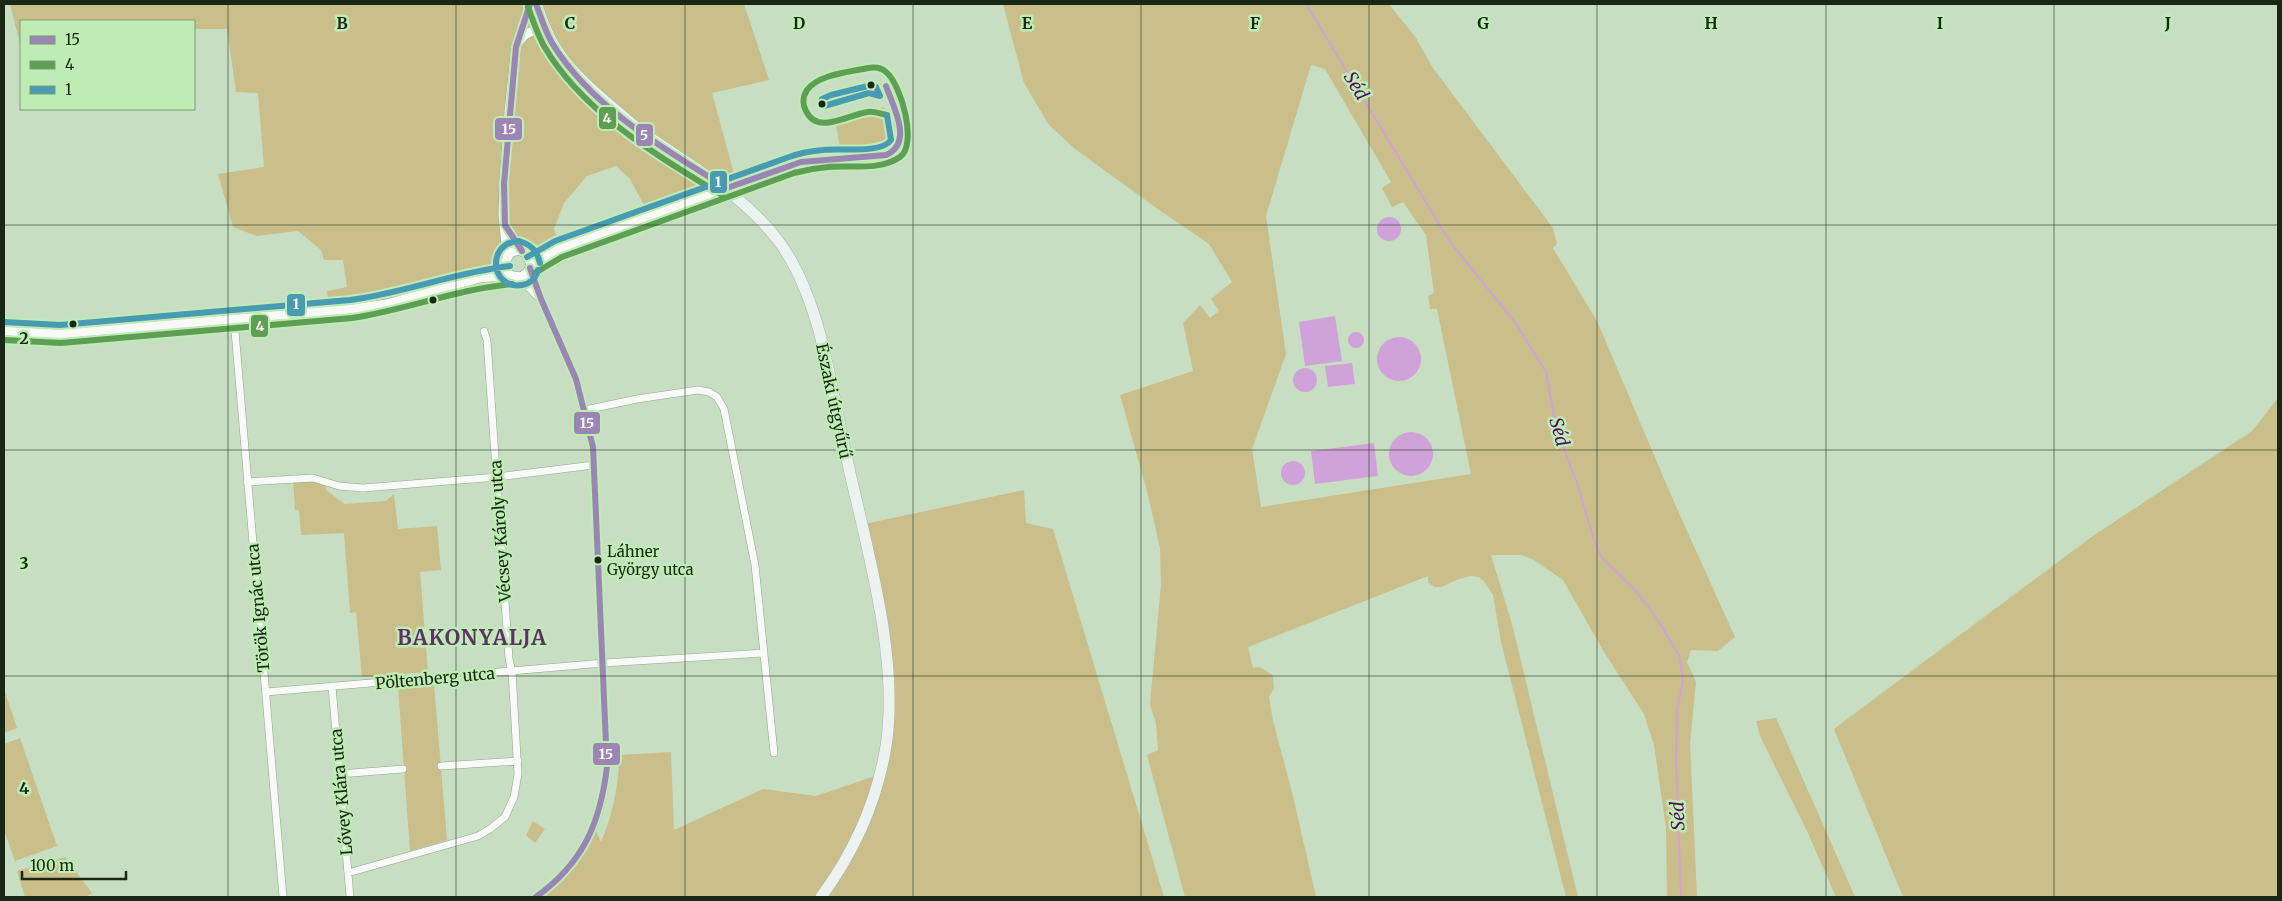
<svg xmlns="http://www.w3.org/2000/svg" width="2282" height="901" font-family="Merriweather,serif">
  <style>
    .green { fill: #cabe8b; fill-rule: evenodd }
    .water { fill: #cfa3da }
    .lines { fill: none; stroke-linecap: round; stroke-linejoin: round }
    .stream { stroke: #cfa3da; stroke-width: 2 }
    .minor-casing { stroke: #92a48e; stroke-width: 8 }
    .tertiary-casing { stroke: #92a48e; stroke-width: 10 }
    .primary-casing { stroke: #a7b5ac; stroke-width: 12 }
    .minor { stroke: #f7faf6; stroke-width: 7 }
    .tertiary { stroke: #f7faf6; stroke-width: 9 }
    .primary { stroke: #ecf2f0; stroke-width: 11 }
    .bus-1-casing { stroke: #bfebb5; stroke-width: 10 }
    .bus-2-casing { stroke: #bfebb5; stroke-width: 10 }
    .bus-3-casing { stroke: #bfebb5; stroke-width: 10 }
    .bus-4-casing { stroke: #bfebb5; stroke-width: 10 }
    .bus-1 { stroke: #9b85b4; stroke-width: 6 }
    .bus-2 { stroke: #5f9f55; stroke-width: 6 }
    .bus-3 { stroke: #499ab3; stroke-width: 6 }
    .bus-4 { stroke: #9b85b4; stroke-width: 6 }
    .grid { fill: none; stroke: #182814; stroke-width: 1; stroke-opacity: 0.55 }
    .bus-dot { fill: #182814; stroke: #bfebb5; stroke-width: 2 }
    .labels { text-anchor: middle; stroke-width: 5; stroke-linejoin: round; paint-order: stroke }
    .bus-label { font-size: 15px; fill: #182814; stroke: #bfebb5; text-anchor: start }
    .street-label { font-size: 16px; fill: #182814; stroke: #bfebb5 }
    .water-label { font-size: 18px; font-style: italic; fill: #510c60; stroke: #bfebb5 }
    .district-label { font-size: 21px; font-weight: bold; letter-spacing: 1px; fill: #5d3267; stroke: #bfebb5 }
    .grid-label { font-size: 16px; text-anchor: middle; font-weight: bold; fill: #182814; stroke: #bfebb5; stroke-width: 5; stroke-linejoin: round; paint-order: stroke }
    .line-badge { stroke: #bfebb5; stroke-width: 2 }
    .badge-label { font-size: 14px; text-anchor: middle; font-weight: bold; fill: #fff }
  </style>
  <rect width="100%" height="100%" fill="#c7dec2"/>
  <!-- green -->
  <path class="green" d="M10,4H744L769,80L712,93L733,170L731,182L726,191L651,218L630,179L616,166L587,176L564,203L554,229L561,249L527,253L507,228L504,261L468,282L330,312L327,291L347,287L343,260H324L321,250L298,231L257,236L233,227L218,174L264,167L258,93L236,92L227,29H194V21H21V48Z
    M1003,4H1389L1416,38L1433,68L1553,228L1557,244L1553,248L1597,321L1674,502L1735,637L1718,651L1691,650L1687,662L1696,682L1690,743L1697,897H1667L1666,828L1654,745L1644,714L1604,652L1563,580L1534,560L1522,555H1491L1512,624L1578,897H1566L1501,642L1493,595L1484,581L1479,577L1471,576L1459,579L1441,587H1434L1428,582V576L1248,647L1253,668C1261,665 1267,671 1273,676L1274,688L1269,697L1273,721L1293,796L1316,897H1185L1147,755L1158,750L1156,724L1150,704L1161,585L1160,548L1148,495L1120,395L1193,371L1183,323L1200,305L1210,318L1219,311L1211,299L1232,282L1209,244L1162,212L1075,149L1049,125L1024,83ZM1311,65L1325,69L1391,182L1382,188L1392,207L1403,202L1426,235L1434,293L1428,296L1430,309H1437L1471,474L1261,507L1252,449L1286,354L1266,216Z
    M852,87L854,92L817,101L823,94Z
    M884,107L891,135L890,141L879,147L840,148L835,119Z
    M2278,398V897H1903L1834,729L2090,538L2252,431Z
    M293,479L325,481L326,490L345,504L386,501L394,494L398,529L437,526L441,570L420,572L428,672L362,677L356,612L350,613L344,533L301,535L299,510H295Z
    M1024,490L1026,523L1053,529L1164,897H536L554,884L595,828L601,842C613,814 619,785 619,755L671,752L674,830L763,789L816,796L878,775L888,689L860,525Z
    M434,684L447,840L410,851L398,687Z
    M4,689L17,728L4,733Z
    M1776,718L1855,897H1836L1807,831L1760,736L1756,721Z
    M20,738L57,846L15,861L4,830V744Z
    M533,821L545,829L535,843L526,835Z
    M65,857L92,893L86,897H25L17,871Z"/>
  <!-- water -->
  <path class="water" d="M1377 229a12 12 0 1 1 24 0a12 12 0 1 1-24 0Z
    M1335,316L1342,361L1305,366L1299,322Z
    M1348 340a8 8 0 1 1 16 0a8 8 0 1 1-16 0Z
    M1377 359a22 22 0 1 1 44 0a22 22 0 1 1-44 0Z
    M1352,363L1355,384L1328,387L1325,366Z
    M1293 380a12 12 0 1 1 24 0a12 12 0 1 1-24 0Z
    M1389 454a22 22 0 1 1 44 0a22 22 0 1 1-44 0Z
    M1374,443L1378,476L1315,484L1311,451Z
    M1281 473a12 12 0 1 1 24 0a12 12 0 1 1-24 0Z"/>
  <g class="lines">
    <!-- stream -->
    <path class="stream" d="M1306,4L1450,242L1514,321L1546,372L1556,428L1577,483L1595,543L1601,557L1635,590L1654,614L1680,657L1683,681L1677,710L1676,762L1681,897"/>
    <defs>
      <path id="minor" d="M727,188L801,162L886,155C909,144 899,128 893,108
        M530,268L541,299L576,379L593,447L607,767C603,820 582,868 536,897
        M518,277L539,298
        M234,319L283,897
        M585,410L637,399L698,390L709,392L717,397L724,409L755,565L774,753
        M247,482L313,478L339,486L363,488L497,477L594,465
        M332,686L350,897
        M266,692L604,663L764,653
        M441,766L518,761
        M339,774L403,769
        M348,873L478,836L490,829L505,817L514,797L518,774L512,672L509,659L487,340L484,331"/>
      <path id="tertiary" d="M518,43C524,34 530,30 540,31L548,38
        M505,225L522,251
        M527,254L558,249
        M507,256L503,214L504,184L509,112L516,47L530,4
        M531,265L527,254L518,250L510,253L505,262L508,273L513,276L521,277L527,273L531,265L558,249L727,188
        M482,276L505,262
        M4,331L60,334L351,309L386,304L480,278L511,275"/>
      <path id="primary" d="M536,4C541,17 545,30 552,42C566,67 586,85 607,103C618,112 628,121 639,130C687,165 740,191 777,239C820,294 831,387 846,455C865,543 900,656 886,746C877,802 854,852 821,897"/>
    </defs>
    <!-- minor casing -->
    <use href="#minor" class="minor-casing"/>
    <!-- tertiary casing -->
    <use href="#tertiary" class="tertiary-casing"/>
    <!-- primary casing -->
    <use href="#primary" class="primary-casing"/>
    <!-- minor -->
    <use href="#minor" class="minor"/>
    <!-- tertiary -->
    <use href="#tertiary" class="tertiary"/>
    <!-- primary -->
    <use href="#primary" class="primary"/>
    <defs>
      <path id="bus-1" d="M522,251L505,225L504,184L516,47L530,4
        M530,268L541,299L576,379L593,447L607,767C600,824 583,863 536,897"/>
      <path id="bus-2" d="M528,7C533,20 537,34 544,46C583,113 658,156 722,195
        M535,273L562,257L794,173C805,170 816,168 828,167C850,165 880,171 900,157C918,144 901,84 886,72C881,67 874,67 868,68C850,72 819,74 807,90C803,96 802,104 806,111C818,136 849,114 868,112C874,111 881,114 887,115
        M4,340L61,343L352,318C406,310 457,289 512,284"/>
      <path id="bus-3" d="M872,85L876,87L880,96L869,93L824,106L821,103L822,99L831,95Z
        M527,257L555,241L789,157C800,153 811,151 823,150C839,148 882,154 891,140L887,115
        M538,270C536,278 530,284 522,285C491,290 485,243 519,241C532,245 537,251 540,263
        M4,322L60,325L350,300C404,293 456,272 510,266"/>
      <path id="bus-4" d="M536,4C541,17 545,31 552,43C592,108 664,149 727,188
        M727,188L801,162L886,155C914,143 893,106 886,86"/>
    </defs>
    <!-- bus-1 casing -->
    <use href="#bus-1" class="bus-1-casing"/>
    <!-- bus-2 casing -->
    <use href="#bus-2" class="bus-2-casing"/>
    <!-- bus-3 casing -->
    <use href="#bus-3" class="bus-3-casing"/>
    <!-- bus-4 casing -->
    <use href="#bus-4" class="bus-4-casing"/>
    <!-- bus-1 -->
    <use href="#bus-1" class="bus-1"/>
    <!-- bus-2 -->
    <use href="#bus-2" class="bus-2"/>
    <!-- bus-3 -->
    <use href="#bus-3" class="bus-3"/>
    <!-- bus-4 -->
    <use href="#bus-4" class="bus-4"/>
  </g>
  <!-- grid -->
  <path class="grid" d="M228,4V897M456,4V897M685,4V897M913,4V897M1141,4V897M1369,4V897M1597,4V897M1826,4V897M2054,4V897M4,225H2278M4,450H2278M4,676H2278"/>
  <!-- markers -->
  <g class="bus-dot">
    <circle cx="871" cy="85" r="4.5"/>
    <circle cx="822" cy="104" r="4.5"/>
    <circle cx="433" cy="300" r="4.5"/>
    <circle cx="73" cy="324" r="4.5"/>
    <circle cx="598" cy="560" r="4.5"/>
  </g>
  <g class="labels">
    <!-- bus labels -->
    <g class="bus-label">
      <text x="607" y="557">Láhner<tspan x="607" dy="18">György utca</tspan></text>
    </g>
    <!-- street labels -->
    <g class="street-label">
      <text transform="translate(834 401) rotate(78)" y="6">Északi útgyűrű</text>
      <text transform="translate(500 531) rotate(-94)" y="6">Vécsey Károly utca</text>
      <text transform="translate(258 608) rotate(-95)" y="6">Török Ignác utca</text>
      <text transform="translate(435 678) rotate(-5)" y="6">Pöltenberg utca</text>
      <text transform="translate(341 792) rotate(-95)" y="6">Lővey Klára utca</text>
    </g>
    <!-- water labels -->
    <g class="water-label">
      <text transform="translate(1356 86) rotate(59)" y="6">Séd</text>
      <text transform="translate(1559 432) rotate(74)" y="6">Séd</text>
      <text transform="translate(1678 816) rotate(-92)" y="6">Séd</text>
    </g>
    <!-- district labels -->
    <g class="district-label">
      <text x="472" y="645">BAKONYALJA</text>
    </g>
  </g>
  <g class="grid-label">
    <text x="342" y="29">B</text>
    <text x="570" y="29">C</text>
    <text x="799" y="29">D</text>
    <text x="1027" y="29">E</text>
    <text x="1255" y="29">F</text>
    <text x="1483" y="29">G</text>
    <text x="1711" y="29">H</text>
    <text x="1940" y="29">I</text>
    <text x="2168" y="29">J</text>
    <text x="24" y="344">2</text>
    <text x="24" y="569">3</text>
    <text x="24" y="794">4</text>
  </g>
  <g class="line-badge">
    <rect x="598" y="106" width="19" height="24" rx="5" fill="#5f9f55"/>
    <rect x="494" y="117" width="29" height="24" rx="5" fill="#9b85b4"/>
    <rect x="635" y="123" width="19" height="24" rx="5" fill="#9b85b4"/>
    <rect x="709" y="170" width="19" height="24" rx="5" fill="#499ab3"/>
    <rect x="286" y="293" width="20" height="24" rx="5" fill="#499ab3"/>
    <rect x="250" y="314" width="19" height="24" rx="5" fill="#5f9f55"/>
    <rect x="573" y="411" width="28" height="24" rx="5" fill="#9b85b4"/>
    <rect x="592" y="742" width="29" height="24" rx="5" fill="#9b85b4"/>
  </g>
  <g class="badge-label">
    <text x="607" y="123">4</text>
    <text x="509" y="134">15</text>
    <text x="644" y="140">5</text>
    <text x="718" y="187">1</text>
    <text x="296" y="309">1</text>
    <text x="260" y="331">4</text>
    <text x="587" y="428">15</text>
    <text x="606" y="759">15</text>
  </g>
  <!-- border -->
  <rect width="2282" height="901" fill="none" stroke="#182814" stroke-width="10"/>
  <!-- legend -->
  <rect x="20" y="20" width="175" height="90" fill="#bfebb5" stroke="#7c9d75"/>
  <rect x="30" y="36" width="25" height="8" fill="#9b85b4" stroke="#7c9d75"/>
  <text x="65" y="45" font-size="15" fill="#182814">15</text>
  <rect x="30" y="61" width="25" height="8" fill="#5f9f55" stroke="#7c9d75"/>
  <text x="65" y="70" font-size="15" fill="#182814">4</text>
  <rect x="30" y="86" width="25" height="8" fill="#499ab3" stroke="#7c9d75"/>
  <text x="65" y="95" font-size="15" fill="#182814">1</text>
  <!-- scale -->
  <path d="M22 871v8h104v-8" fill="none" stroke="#182814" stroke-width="2.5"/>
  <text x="30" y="871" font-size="15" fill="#182814" stroke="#bfebb5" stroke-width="4" paint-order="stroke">100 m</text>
</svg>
